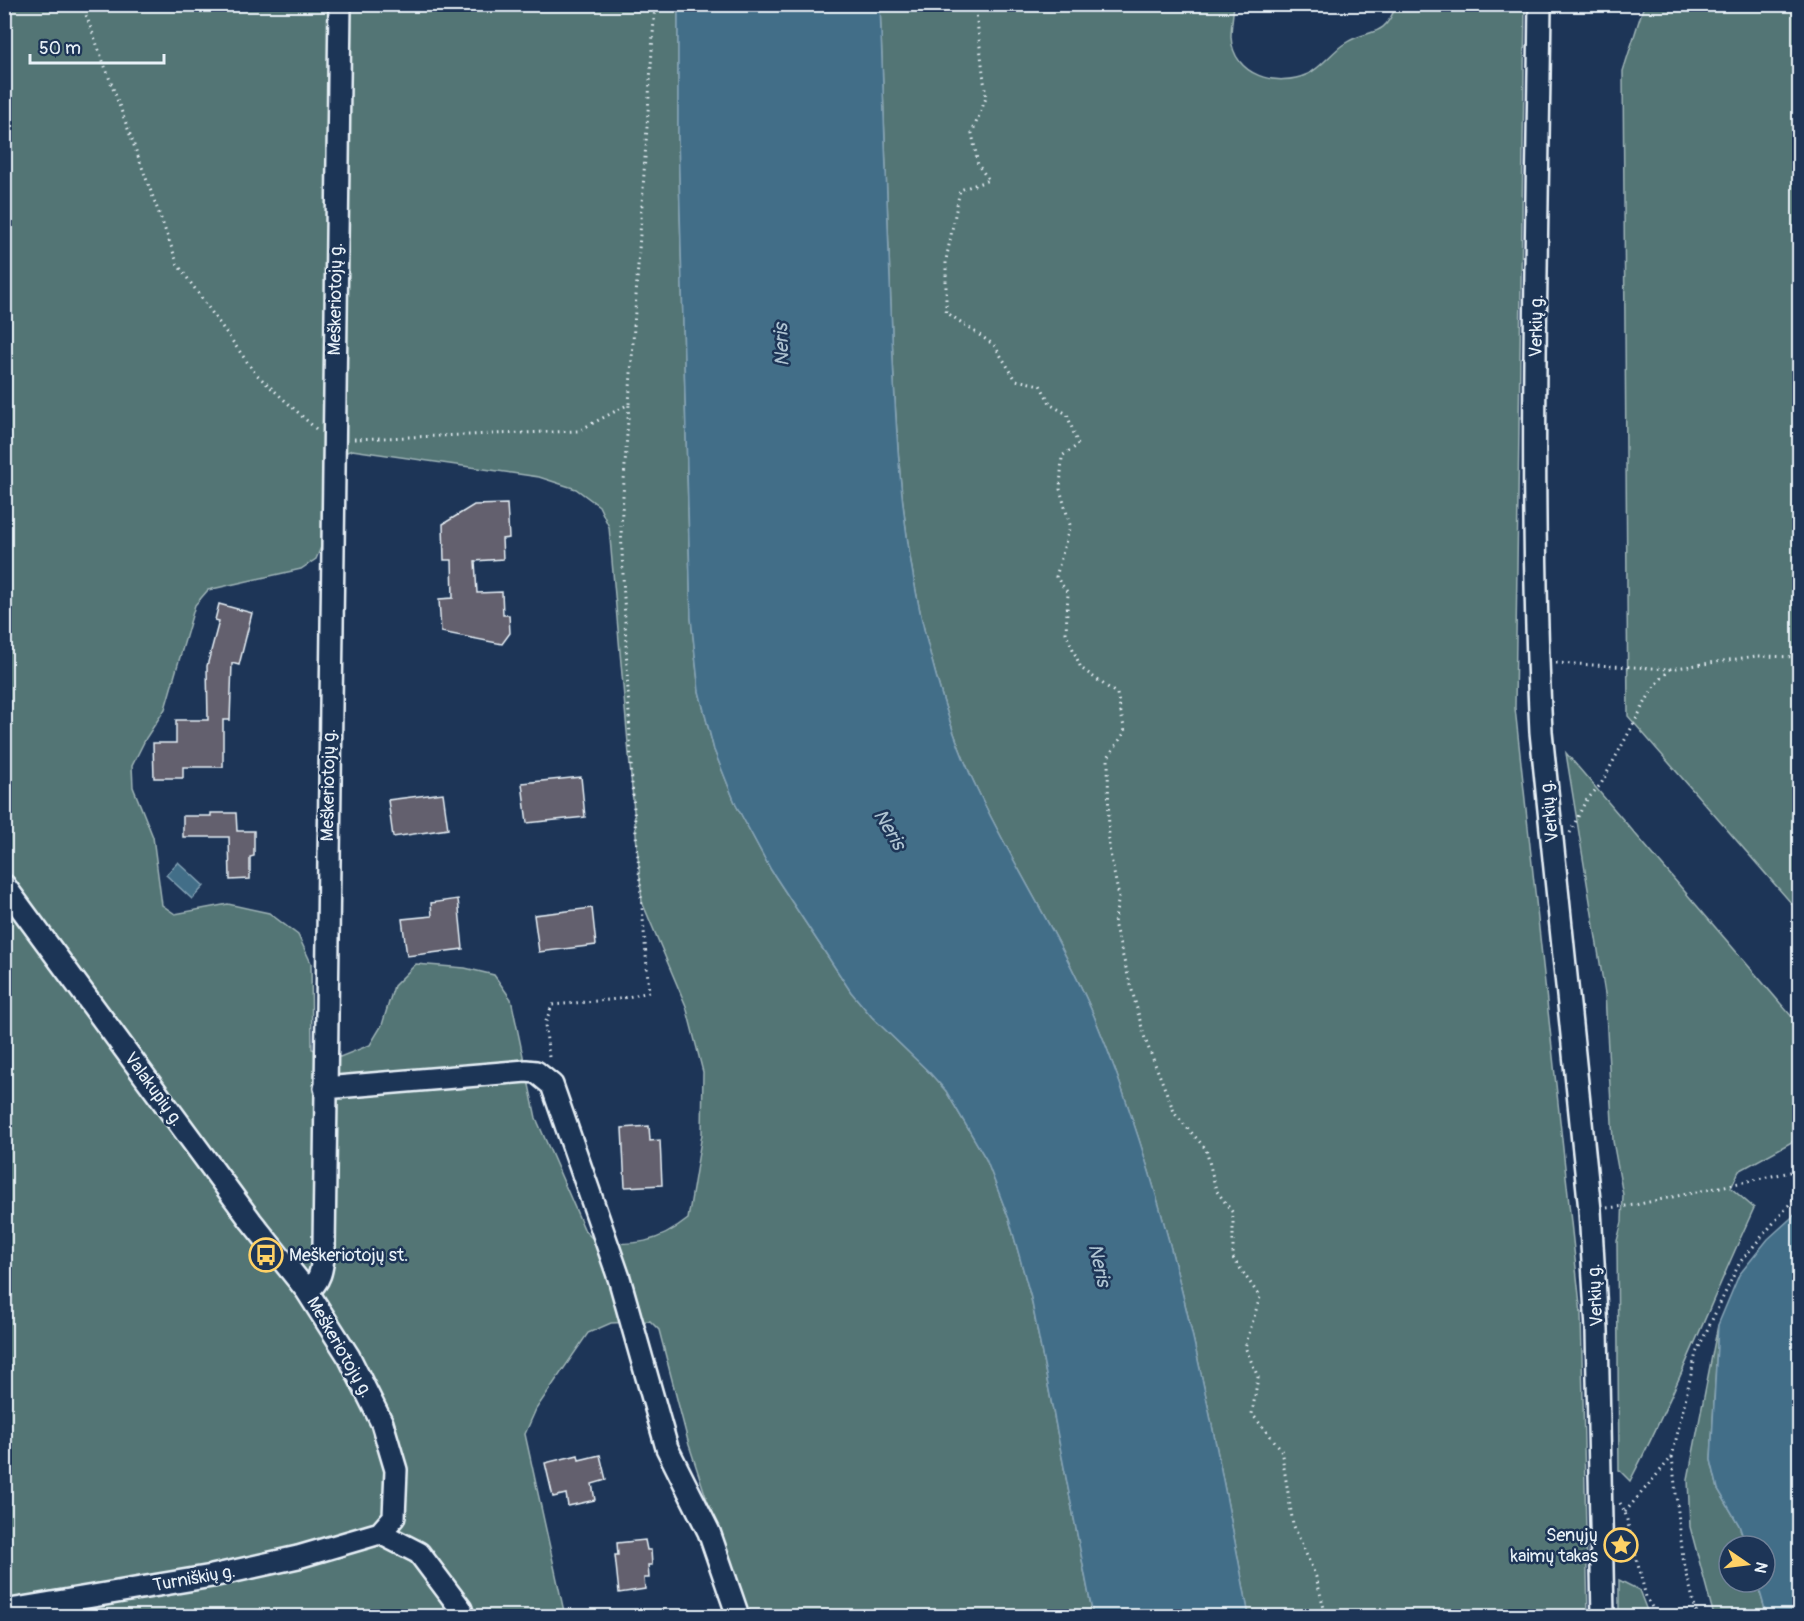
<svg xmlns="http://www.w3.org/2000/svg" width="1804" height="1621" font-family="Pangolin,sans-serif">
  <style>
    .green { fill: #537575; stroke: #9eb3b6; stroke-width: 1.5; fill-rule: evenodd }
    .water { fill: #426e88; stroke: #84a2b5; stroke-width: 1.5 }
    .building { fill: #63616e; stroke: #e8f1f8; stroke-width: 1.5 }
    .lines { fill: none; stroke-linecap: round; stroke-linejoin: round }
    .street-casing { stroke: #e8f1f8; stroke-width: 26 }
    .path { stroke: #e8f1f8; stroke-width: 3; stroke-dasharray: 1.5 4.5; stroke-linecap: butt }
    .street { stroke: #1d3557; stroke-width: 21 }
    .labels { text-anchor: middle; stroke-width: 5; stroke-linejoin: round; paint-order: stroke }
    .street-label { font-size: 18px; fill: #e8f1f8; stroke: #1d3557 }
    .poi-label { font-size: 18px; fill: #e8f1f8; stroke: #1d3557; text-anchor: start }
    .water-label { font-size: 20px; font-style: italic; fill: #aec3d1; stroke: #1d3557 }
  </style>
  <rect width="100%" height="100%" fill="#1d3557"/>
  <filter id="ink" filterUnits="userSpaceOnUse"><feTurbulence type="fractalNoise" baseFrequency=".0167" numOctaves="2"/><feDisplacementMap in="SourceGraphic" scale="12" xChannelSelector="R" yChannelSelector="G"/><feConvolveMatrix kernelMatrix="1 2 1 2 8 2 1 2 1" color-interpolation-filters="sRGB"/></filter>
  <g filter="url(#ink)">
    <!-- green -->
    <path class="green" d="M415,4L448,13L468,4L678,5V136L691,618L699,691L714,750L736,805L771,870L851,992L872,1017L930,1073L946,1091L986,1159L1009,1219L1031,1298L1093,1616H745L689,1445L659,1330L650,1321L611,1323L588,1333L536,1409L525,1434L565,1616H5V5ZM352,450L539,477L576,489L599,506L609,527L642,902L686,1006L703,1072L702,1134L688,1219C657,1244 635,1245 597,1243L585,1231L536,1118L511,999L494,975L465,968L416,964L394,986L382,1025L370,1045L340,1057L312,1049L311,963L298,935L269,913L228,904L175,914L162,905L153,837L133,787L132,766L146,738L165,709L195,605L208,590L301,569L316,559L321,547L324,461Z
      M880,5H1234C1233,15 1231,26 1231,37C1233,76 1277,88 1308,74C1321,68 1332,52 1344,44C1368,27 1384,41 1396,5H1525L1515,708L1581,1314L1588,1616H1249C1211,1414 1173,1207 1094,1016C1061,938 1014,867 978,791C957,749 943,703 931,657C900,543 895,425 891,307C887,206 884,105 880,5Z
      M1644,5H1799V912L1628,716L1623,71Z
      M1566,753L1799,1025V1138L1739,1171L1731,1188L1754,1208C1712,1299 1676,1393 1630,1481L1619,1470L1617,1241L1622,1222L1623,1195L1613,1141L1605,994Z
      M1718,1325L1711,1460L1718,1489L1739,1525L1746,1546H1729V1582H1757L1767,1616H1714L1690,1527L1688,1479Z
      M1619,1580L1639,1590L1649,1616H1619Z"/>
    <!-- water -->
    <path class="water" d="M678,5H880C884,105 887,206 891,307C895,425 900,543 931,657C943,703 957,749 978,791C1014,867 1061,938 1094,1016C1173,1207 1211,1414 1249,1616H1093L1031,1298L1009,1219L986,1159L946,1091L930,1073L872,1017L851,992L771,870L736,805L714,750L699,691L691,618L678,136Z
      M178,862L204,886L192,899L166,875Z
      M1799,1211V1616H1767L1757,1582H1765V1546H1746L1739,1525L1718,1489L1711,1460L1718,1325L1739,1275L1768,1239Z"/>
    <!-- building -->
    <path class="building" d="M507,504L509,538L502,539L503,559L475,561L477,593L502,592L503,615H509L510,633L502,644L441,632L439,599L453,598L452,560H444L443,524L474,505Z
      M219,604L252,613L239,665L232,663L230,720H223V767H183V778H154L153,743H176V720H208L207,666L219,621L215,620Z
      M581,777L585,817L527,823L522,783Z
      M443,793L448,829L393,837L388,800Z
      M211,813H236L237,831H254V856L250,857V879L230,880L229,837H183V816H211Z
      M458,899L463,949L407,956L402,919L432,916L431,903Z
      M592,908L596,945L539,952L534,915Z
      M649,1126L650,1141L660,1140L662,1185L625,1187L622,1128Z
      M578,1455L579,1460L600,1455L606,1480L592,1484L595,1500L568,1506L566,1494L553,1497L545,1463Z
      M645,1540L647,1550H651L652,1565H648L649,1578H644L645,1589L619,1593L615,1555H618L617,1543Z"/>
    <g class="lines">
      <defs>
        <path id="street" d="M1540,4C1537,247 1529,490 1541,732L1590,1210L1597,1330L1603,1616
          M4,885L251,1221L307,1291L349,1357L382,1423L396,1470L394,1517L380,1533
          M325,1088L526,1071L536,1072L552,1085L619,1278L667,1448L709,1532L738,1616
          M307,1291C322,1281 322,1266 324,1249L340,4
          M380,1533L419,1553L461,1609L463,1616
          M4,1611L212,1576L298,1557L380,1533"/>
      </defs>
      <!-- street casing -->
      <use href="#street" class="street-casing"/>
      <!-- path -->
      <path class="path" d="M82,4L178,265L255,373L316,429
        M975,4L986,98L972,133L978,165L989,180L960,190L946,260V312L994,345L1016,380L1040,385L1051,405L1067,414L1078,445L1062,456L1060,489L1070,525L1056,577L1068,593L1066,633L1081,668L1117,694L1125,732L1108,757L1109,848L1119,897L1114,923L1145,1039L1175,1114L1206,1149L1216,1190L1233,1213V1258L1260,1297L1245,1347L1258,1377L1252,1414L1281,1449L1293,1524L1316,1577L1326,1616
        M354,439L578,431L629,404L655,4
        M1556,663L1670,669L1756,656L1800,657
        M1570,833L1585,802L1601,784L1653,688L1670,669
        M549,1057L545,1024L552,1005L619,999L649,992L632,785L621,527L629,404
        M1607,1208L1635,1205L1800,1170
        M1672,1457L1683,1558L1697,1616
        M1620,1503L1625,1512L1646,1597L1657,1616
        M1625,1512L1672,1457L1696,1353L1740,1262L1800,1192"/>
      <!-- street -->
      <use href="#street" class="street"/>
    </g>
  </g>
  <!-- icons -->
  <defs>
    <symbol id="bus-ring" viewBox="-11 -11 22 22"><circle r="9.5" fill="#1d3557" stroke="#ffd166" stroke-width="1.5"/><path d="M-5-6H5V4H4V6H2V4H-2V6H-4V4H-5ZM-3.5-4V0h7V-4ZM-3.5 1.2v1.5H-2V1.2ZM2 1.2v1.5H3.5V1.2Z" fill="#ffd166"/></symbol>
    <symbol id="sight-ring" viewBox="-11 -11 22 22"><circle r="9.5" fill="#1d3557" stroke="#ffd166" stroke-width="1.5"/><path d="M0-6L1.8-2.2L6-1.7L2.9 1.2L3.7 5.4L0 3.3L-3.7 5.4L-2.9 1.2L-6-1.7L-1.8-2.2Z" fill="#ffd166"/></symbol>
  </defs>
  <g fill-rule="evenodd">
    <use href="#bus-ring" x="247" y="1236" width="38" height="38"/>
    <use href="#sight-ring" x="1602" y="1526" width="38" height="38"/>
  </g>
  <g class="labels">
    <!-- street labels -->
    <g class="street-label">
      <text transform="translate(335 299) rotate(-89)" y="6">Meškeriotojų g.</text>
      <text transform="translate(1536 326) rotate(-89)" y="6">Verkių g.</text>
      <text transform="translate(328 785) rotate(-89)" y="6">Meškeriotojų g.</text>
      <text transform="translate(1549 811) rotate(-96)" y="6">Verkių g.</text>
      <text transform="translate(154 1089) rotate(54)" y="6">Valakupių g.</text>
      <text transform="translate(1595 1295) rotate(-93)" y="6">Verkių g.</text>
      <text transform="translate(340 1347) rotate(60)" y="6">Meškeriotojų g.</text>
      <text transform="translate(194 1578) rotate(-10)" y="6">Turniškių g.</text>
    </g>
    <!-- poi labels -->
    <g class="poi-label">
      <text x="289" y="1261">Meškeriotojų st.</text>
      <text x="1598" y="1541" text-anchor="end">Senųjų<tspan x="1598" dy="21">kaimų takas</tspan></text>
    </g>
    <!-- water labels -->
    <g class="water-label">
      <text transform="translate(781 345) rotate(-92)" y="7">Neris</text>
      <text transform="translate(890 829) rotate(59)" y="7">Neris</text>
      <text transform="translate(1100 1265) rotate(77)" y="7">Neris</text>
    </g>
  </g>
  <!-- margin -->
  <rect width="1804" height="1621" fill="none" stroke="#1d3557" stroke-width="24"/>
  <rect x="12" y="12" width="1780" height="1597" fill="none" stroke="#e8f1f8" stroke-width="2" filter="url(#ink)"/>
  <!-- north arrow -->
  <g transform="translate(1747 1564) rotate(104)"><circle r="28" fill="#1d3557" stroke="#6e8097" stroke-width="1.5"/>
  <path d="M0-4.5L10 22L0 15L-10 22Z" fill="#ffd166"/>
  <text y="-9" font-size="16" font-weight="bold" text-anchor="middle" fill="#e8f1f8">N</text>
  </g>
  <!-- scale -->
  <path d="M30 54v9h134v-9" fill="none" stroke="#e8f1f8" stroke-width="3"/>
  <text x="39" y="54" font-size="18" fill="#e8f1f8" stroke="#1d3557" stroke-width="4.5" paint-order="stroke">50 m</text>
</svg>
